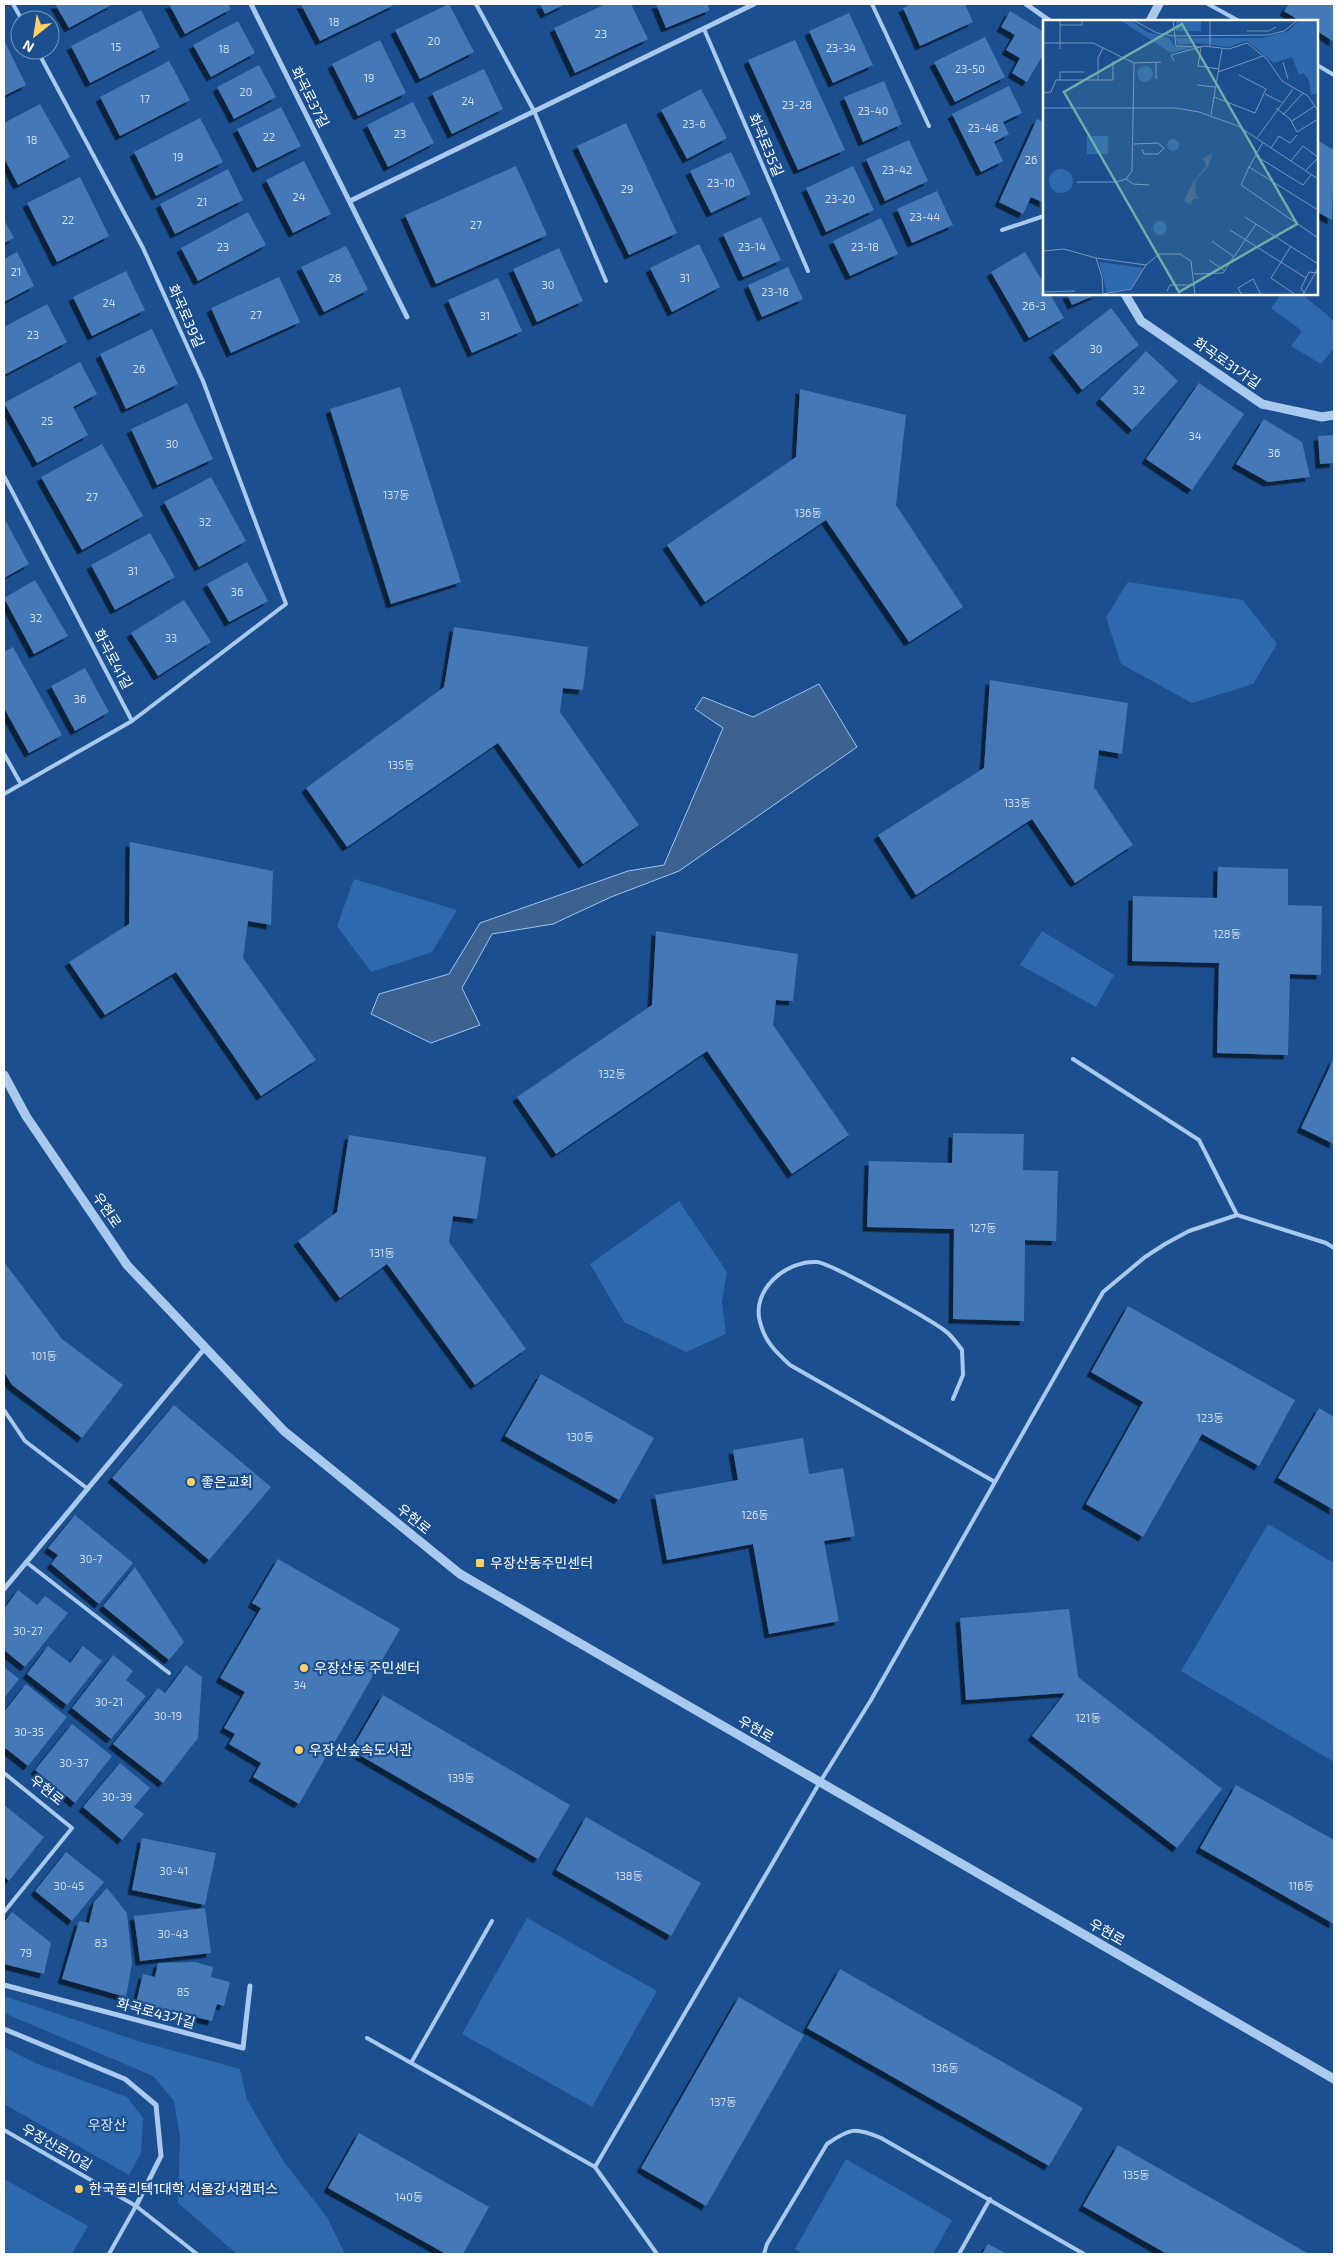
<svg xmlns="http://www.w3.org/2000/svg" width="1338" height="2258" font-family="'Exo 2','Noto Sans KR',sans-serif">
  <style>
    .green { fill: #2e69ad }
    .water { fill: #3c6290; stroke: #9cc4f0 }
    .building { fill: #4478b7; filter: url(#shadow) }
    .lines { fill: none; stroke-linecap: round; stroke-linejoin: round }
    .service { stroke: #a9c9ee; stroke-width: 4 }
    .minor { stroke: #a9c9ee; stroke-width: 5 }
    .tertiary { stroke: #a9c9ee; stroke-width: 9 }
    .poi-dot { fill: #ffd166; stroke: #1b4f8f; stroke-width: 2 }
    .labels { text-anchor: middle; stroke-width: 4.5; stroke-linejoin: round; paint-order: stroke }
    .number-label { font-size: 11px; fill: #d0dded }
    .street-label { font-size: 14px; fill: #fff; stroke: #1b4f8f }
    .poi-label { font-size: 14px; fill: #fff; stroke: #1b4f8f; text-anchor: start }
    .park-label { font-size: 14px; fill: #cfe3fa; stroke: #1b4f8f }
    .inset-road { fill: none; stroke: #7695bc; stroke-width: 1 }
    .view { fill: #6fada8; fill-opacity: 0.15; stroke: #6fada8; stroke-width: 2.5 }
    .inset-edge { fill: none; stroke: #fff; stroke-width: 2.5 }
  </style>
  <defs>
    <filter id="shadow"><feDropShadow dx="-4.5" dy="4.5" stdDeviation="0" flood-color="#0009"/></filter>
  </defs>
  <rect width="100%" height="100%" fill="#1b4f8f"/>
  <!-- green -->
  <path class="green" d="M1281,294H1302L1334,321V348L1321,364L1291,346L1302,331L1271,308Z
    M1128,582L1243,600L1277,644L1253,684L1192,703L1121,664L1106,617Z
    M354,879L457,910L432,952L371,972L337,926Z
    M1042,931L1114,975L1096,1007L1020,965Z
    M679,1201L727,1272L722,1302L726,1334L686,1352L624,1322L590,1264Z
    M1268,1524L1334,1563V1762L1181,1671Z
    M527,1918L657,1991L592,2107L462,2034Z
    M4,1996L138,2041L240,2069L247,2100L284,2162L327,2217L345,2254H237L178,2203L180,2138L174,2101L153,2076L4,2013Z
    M4,2047L35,2063L127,2097L143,2118L141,2153L129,2175L4,2104Z
    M846,2159L952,2220L933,2254H804L795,2249Z
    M4,2179L88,2226L72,2254H4Z"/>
  <!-- water -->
  <path class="water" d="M819,684L857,747L679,871L611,897L553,924L492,934L462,988L480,1025L431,1043L371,1014L379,994L449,974L480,923L628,871L664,865L723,728L695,709L703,697L753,717Z"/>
  <!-- building -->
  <path class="building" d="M55,4H113L69,28Z
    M169,4H228L231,9L185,34Z
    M301,4H396L320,41Z
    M449,4L474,52L420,79L395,30Z
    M540,4H565L545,14Z
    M606,4H631L648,39L575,73L554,28Z
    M656,4H707L710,10L666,28Z
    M912,4H965L973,22L920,46L903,8Z
    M1289,4H1334V42L1317,31V21H1300L1284,11Z
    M141,10L160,47L90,83L71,46Z
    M1010,11L1044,32V53L1027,82L1012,73L1020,58L1006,50L1015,35L1001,27Z
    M849,13L873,65L833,83L809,31Z
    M238,21L255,53L211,77L193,45Z
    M985,37L1005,77L955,102L934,62Z
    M4,40L26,85L4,96Z
    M380,40L406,93L358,116L332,64Z
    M795,40L845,150L798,170L748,60Z
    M169,61L190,100L120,136L100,97Z
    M259,65L276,97L234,119L217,87Z
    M484,69L503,109L452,134L432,93Z
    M884,81L902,124L863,142L844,97Z
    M1009,86L1022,113L1003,122L1009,134L994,142L1003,161L981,172L952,114Z
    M701,89L727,138L687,159L661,110Z
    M413,102L434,143L388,167L367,125Z
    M40,104L70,157L18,185L4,158V123Z
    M281,107L301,146L257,168L237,129Z
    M200,118L223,162L156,196L134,152Z
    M1037,119L1044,122V203L1031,197L1023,214L999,202Z
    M626,123L677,233L629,255L577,146Z
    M909,140L928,181L885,201L866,159Z
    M1317,140L1334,150L1332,220L1317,212Z
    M731,152L751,194L711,213L690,171Z
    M304,161L331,214L293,233L266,180Z
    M516,166L547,235L436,284L405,215Z
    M853,166L874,210L826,232L806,188Z
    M228,169L243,200L175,234L160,204Z
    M80,177L109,236L57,262L27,203Z
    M937,191L953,225L912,243L897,209Z
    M248,212L266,245L198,281L181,248Z
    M761,217L781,260L743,277L723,234Z
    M881,218L898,254L850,276L833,241Z
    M4,220L14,238L4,243Z
    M699,244L720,287L672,312L650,268Z
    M346,246L368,290L324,312L301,267Z
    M559,248L583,301L537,322L513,269Z
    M17,252L34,286L4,302V259Z
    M1025,252L1044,284V294H1050L1064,318L1029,338L991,272Z
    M788,267L803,299L762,317L748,285Z
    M126,271L145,310L92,336L73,297Z
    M279,277L300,322L231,353L211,308Z
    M498,278L522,331L472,353L448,300Z
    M1067,294H1098L1072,305Z
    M47,304L67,342L4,375V327Z
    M1111,308L1139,345L1082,390L1053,353Z
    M152,329L178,384L126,409L100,354Z
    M1146,351L1178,381L1132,430L1100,399Z
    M80,362L97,394L73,407L88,435L37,463L4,403Z
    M1199,383L1244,414L1192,490L1146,459Z
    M400,387L461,582L391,604L330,409Z
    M800,389L906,415L896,505L963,607L909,642L826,520L705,602L667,545L796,457Z
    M187,403L213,459L157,485L131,429Z
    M1264,419L1302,442L1310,477L1268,482L1236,464Z
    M1334,435V463L1320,464L1318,436Z
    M102,444L143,516L82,550L41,477Z
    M211,477L246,541L199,567L164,502Z
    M4,518L29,564L4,578Z
    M150,533L175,577L115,610L91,565Z
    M247,562L268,601L229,622L207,584Z
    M35,580L68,636L34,654L4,598Z
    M184,600L211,642L158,676L131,633Z
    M454,627L588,647L583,690L563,688L560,712L639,825L583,864L498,743L347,847L306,788L444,687Z
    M13,647L62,735L29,753L4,708V652Z
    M85,668L109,712L75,731L51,686Z
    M990,680L1128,703L1122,754L1099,750L1094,787L1133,845L1075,883L1032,819L916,895L878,835L984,768Z
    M130,842L273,871L271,925L248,921L243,958L316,1060L261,1096L176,972L105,1015L69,962L129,924Z
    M1218,867L1288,869V905L1322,906L1321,975L1290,974L1288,1055L1217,1053L1219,963L1132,961L1133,896L1217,898Z
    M656,931L798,954L793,1001L776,1000L773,1025L849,1135L792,1174L707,1051L556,1154L517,1097L652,1005Z
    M1334,1058V1144L1301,1128Z
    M953,1133L1024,1134L1023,1170L1058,1171L1056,1241L1025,1240L1024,1321L953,1319L954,1229L867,1227L869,1161L952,1163Z
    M349,1135L486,1157L477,1219L453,1216L449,1242L526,1349L475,1385L387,1264L340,1298L298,1241L337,1212Z
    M4,1262L62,1339L123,1385L82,1438L12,1385L4,1372Z
    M1128,1306L1295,1400L1259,1466L1202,1434L1143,1537L1086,1504L1143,1402L1091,1372Z
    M541,1374L654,1438L619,1500L505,1436Z
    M174,1405L271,1487L209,1560L112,1478Z
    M1319,1408L1334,1417V1510L1278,1478Z
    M803,1438L809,1474L843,1468L855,1536L824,1541L839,1621L769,1634L753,1544L667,1560L655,1495L738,1480L733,1450Z
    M75,1515L133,1563L99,1604L51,1564L58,1555L48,1548Z
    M278,1559L400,1629L299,1804L253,1777L261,1763L229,1744L235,1734L224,1728L245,1692L220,1678L261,1608L252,1603Z
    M135,1567L184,1642L169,1660L103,1606Z
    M18,1590L37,1605L45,1596L68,1613L25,1667L4,1650V1609Z
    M1069,1609L1078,1677L1222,1789L1177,1848L1032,1736L1065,1693L966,1700L960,1618Z
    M48,1646L70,1663L83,1646L102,1661L67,1705L27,1674Z
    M113,1655L133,1671L126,1680L146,1696L111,1739L72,1708Z
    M186,1665L202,1677L198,1738L163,1783L113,1744L158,1688L165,1693Z
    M4,1667L19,1679L4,1698Z
    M26,1684L67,1717L28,1766L4,1747V1712Z
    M383,1695L570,1805L538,1859L351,1750Z
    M72,1724L112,1756L75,1803L35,1770Z
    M120,1763L150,1788L134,1807L144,1814L122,1840L83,1807Z
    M1236,1785L1334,1840V1924L1200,1848Z
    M4,1805L44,1837L9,1881L4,1876Z
    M586,1817L701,1883L671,1936L556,1870Z
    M142,1838L216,1853L205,1905L132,1890Z
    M66,1852L104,1882L72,1921L35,1891Z
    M107,1888L127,1913L132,1963L126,1997L62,1979L79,1921L89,1923L94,1902Z
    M205,1908L211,1953L140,1961L134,1916Z
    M12,1912L51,1943L44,1974L4,1964V1922Z
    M195,1962L213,1967L211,1977L230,1982L224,2006L217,2004L212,2021L136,2003L143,1974L155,1977L158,1963Z
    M840,1969L1083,2108L1049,2166L807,2028Z
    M739,1997L804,2035L706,2206L641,2168Z
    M359,2133L489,2207L463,2254H446L328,2188Z
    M1118,2145L1309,2254H1167L1083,2206Z
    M988,2244L1007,2254H982Z"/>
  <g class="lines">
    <!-- service -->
    <path class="service" d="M13,4L22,20
      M476,4L534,111L606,281
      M872,4L929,126
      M1208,4L1239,21
      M704,29L808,271
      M37,50L143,248L203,381L286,604L132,721
      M1317,65L1334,75
      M1002,230L1044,216
      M4,476L132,721L4,794
      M4,754L21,784
      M1073,1059L1199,1140L1237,1215
      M953,1399L963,1375L962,1350C957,1343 951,1335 944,1330C929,1319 831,1263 817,1262C786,1260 751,1290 760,1322C765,1342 776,1352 790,1365L995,1482
      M4,1410L25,1441L88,1489
      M26,1562L169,1673
      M4,1773L72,1828L4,1912
      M367,2038L595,2167
      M411,2063L492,1921
      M4,2130L136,2206L197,2254
      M109,2254L136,2206
      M657,2254L595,2167L820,1782L871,1700L1103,1292L1145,1257L1165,1244L1189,1231L1237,1215L1326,1243L1334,1248
      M764,2254L767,2244L827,2144C850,2128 855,2127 881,2138L1084,2254
      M959,2254L990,2199"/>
    <!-- minor -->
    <path class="minor" d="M251,4L407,317
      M1026,4L1050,21
      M350,201L754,4
      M4,1589L205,1348
      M4,1985L243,2048L250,1986
      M4,2029L125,2079L156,2105L161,2156L136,2206"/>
    <!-- tertiary -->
    <path class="tertiary" d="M1150,21L1159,4
      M1125,294L1141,321L1262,404L1322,417L1334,415
      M4,1075L26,1116L127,1265L284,1431L460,1574L1334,2079"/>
  </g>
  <!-- markers -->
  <g class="poi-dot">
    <circle cx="191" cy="1482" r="5"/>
    <rect x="475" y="1558" width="10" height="10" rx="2.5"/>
    <circle cx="304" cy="1668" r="5"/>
    <circle cx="299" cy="1750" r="5"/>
    <circle cx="79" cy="2189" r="5"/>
  </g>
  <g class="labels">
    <!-- number labels -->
    <g class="number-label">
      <text x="334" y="26">18</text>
      <text x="601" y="38">23</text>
      <text x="434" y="45">20</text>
      <text x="116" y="51">15</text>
      <text x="841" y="52">23-34</text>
      <text x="224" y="53">18</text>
      <text x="970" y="73">23-50</text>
      <text x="369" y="82">19</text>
      <text x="246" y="96">20</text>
      <text x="145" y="103">17</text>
      <text x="468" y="105">24</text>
      <text x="797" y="109">23-28</text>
      <text x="873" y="115">23-40</text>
      <text x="694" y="128">23-6</text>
      <text x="983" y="132">23-48</text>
      <text x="400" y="138">23</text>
      <text x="269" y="141">22</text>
      <text x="32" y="144">18</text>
      <text x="178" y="161">19</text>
      <text x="1031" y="164">26</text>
      <text x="897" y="174">23-42</text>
      <text x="721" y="187">23-10</text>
      <text x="627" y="193">29</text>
      <text x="299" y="201">24</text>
      <text x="840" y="203">23-20</text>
      <text x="202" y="206">21</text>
      <text x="925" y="221">23-44</text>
      <text x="68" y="224">22</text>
      <text x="476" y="229">27</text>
      <text x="223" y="251">23</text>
      <text x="752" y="251">23-14</text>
      <text x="865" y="251">23-18</text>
      <text x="16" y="276">21</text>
      <text x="335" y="282">28</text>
      <text x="685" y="282">31</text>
      <text x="548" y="289">30</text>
      <text x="775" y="296">23-16</text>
      <text x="109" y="307">24</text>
      <text x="1034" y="310">26-3</text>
      <text x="256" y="319">27</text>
      <text x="485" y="320">31</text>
      <text x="33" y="339">23</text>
      <text x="1096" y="353">30</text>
      <text x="139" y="373">26</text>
      <text x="1139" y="394">32</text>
      <text x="47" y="425">25</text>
      <text x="1195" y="440">34</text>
      <text x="172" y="448">30</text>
      <text x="1274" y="457">36</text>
      <text x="396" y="499">137동</text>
      <text x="92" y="501">27</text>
      <text x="808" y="517">136동</text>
      <text x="205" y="526">32</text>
      <text x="133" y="575">31</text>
      <text x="237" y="596">36</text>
      <text x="36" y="622">32</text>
      <text x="171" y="642">33</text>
      <text x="80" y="703">36</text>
      <text x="401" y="769">135동</text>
      <text x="1017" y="807">133동</text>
      <text x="1227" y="938">128동</text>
      <text x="612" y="1078">132동</text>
      <text x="983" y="1232">127동</text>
      <text x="382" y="1257">131동</text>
      <text x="44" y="1360">101동</text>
      <text x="1210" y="1422">123동</text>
      <text x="580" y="1441">130동</text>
      <text x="755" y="1519">126동</text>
      <text x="91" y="1563">30-7</text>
      <text x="28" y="1635">30-27</text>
      <text x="300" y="1689">34</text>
      <text x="109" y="1706">30-21</text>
      <text x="168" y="1720">30-19</text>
      <text x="1088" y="1722">121동</text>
      <text x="29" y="1736">30-35</text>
      <text x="74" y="1767">30-37</text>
      <text x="461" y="1782">139동</text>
      <text x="117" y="1801">30-39</text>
      <text x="174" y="1875">30-41</text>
      <text x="629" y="1880">138동</text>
      <text x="69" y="1890">30-45</text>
      <text x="1301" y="1890">116동</text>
      <text x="173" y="1938">30-43</text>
      <text x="101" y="1947">83</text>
      <text x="26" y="1957">79</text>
      <text x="183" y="1996">85</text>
      <text x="945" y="2072">136동</text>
      <text x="723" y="2106">137동</text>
      <text x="1136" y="2179">135동</text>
      <text x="409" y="2201">140동</text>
    </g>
    <!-- street labels -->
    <g class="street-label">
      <text transform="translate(310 97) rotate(63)" y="5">화곡로37길</text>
      <text transform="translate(766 145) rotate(67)" y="5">화곡로35길</text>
      <text transform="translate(186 316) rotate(66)" y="5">화곡로39길</text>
      <text transform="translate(1227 363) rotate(35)" y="5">화곡로31가길</text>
      <text transform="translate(113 659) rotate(62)" y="5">화곡로41길</text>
      <text transform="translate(107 1210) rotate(56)" y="5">우현로</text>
      <text transform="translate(414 1519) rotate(39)" y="5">우현로</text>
      <text transform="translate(756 1729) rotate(30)" y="5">우현로</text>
      <text transform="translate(47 1790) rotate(39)" y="5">우현로</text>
      <text transform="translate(1107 1932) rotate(30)" y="5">우현로</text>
      <text transform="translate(156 2013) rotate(15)" y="5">화곡로43가길</text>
      <text transform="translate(57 2147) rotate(30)" y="5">우장산로10길</text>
    </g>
    <!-- poi labels -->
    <g class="poi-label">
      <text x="201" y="1487">좋은교회</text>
      <text x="490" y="1568">우장산동주민센터</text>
      <text x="314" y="1673">우장산동 주민센터</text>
      <text x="309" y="1755">우장산숲속도서관</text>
      <text x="89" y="2194">한국폴리텍1대학 서울강서캠퍼스</text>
    </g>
    <!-- park labels -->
    <g class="park-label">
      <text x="107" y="2130">우장산</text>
    </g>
  </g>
  <!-- overview -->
  <g transform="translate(1043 20)">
    <rect width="275" height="275" fill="#1b4f8f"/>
    <path d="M77,0H88L104,12L126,18L132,27L153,26L128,33ZM133,0H158V11H133ZM257,0H275V73L268,75L266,60L260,53L256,55L249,37L231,43L204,21L185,27L155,23L136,25L132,18H220L245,11ZM94 54a8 8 0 1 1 16 0a8 8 0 1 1-16 0ZM44,116H65V134H44ZM124 125a6 6 0 1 1 12 0a6 6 0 1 1-12 0ZM6 161a12 12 0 1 1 24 0a12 12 0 1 1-24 0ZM110 208a7 7 0 1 1 14 0a7 7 0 1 1-14 0ZM56,242L101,248L89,268L64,273Z" fill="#2e69ad"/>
    <path d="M170,133L165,147L152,161L153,176L157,178L151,179L147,185L141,181L150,162L163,146L160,138Z" fill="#3c6290"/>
    <path class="inset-road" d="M17,0V29M90,0L114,13L130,16L225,15L241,11L255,0M130,0L133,26L158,27M17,5H39V0M204,11H226L233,7M0,23H50L91,43L89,151L83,159L74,162H34M167,26V0M158,27L155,46L176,49M131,41L128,35L161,26L186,29L204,23L224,39L239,61L265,76L275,91M113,42V59M240,42L245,59M91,43L118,42M175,52L220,36M17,60V52H41M55,60V38L60,28M154,65L172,67M0,73L8,72L13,60H70V41M222,74L238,82M171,77L212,93L223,69L196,55M0,88H133L156,92L195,106L275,159M233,88L247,99L254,112L275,99M168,95L179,29M240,95L260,73M249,101L272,86M214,118L250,69M220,122L206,147L275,190M91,124L115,123L121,128L115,134H101L99,129M228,128L236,116L247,123L254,115M213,136L260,165L268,155M248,141L260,126L275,137M206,147L198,165L275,218M262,151L275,138M83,159L90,164L106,165M202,197L275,244M187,210L263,258M169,221L191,237M248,226L228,258L253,275M0,231L21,229L53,238L103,245L116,234H137L148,241L152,275M53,238L59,257L60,274L88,269L103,245M166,240L182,251M151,254L180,253L213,204M124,271L127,265H152M0,272L32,271M261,273L258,268L266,252L274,253M199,275L195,268L210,259L218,275M260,275L275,248"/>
    <path class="view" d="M139,4L254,204L136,272L21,72Z"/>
    <rect width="275" height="275" class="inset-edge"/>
  </g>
  <!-- border -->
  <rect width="1338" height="2258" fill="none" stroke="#ffffff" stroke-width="10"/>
  <!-- north arrow -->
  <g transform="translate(35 35) rotate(210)"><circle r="24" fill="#1b4f8f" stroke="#7695bc"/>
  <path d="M0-4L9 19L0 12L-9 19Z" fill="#ffd166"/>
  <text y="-8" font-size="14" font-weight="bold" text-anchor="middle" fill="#ffffff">N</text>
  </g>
</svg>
